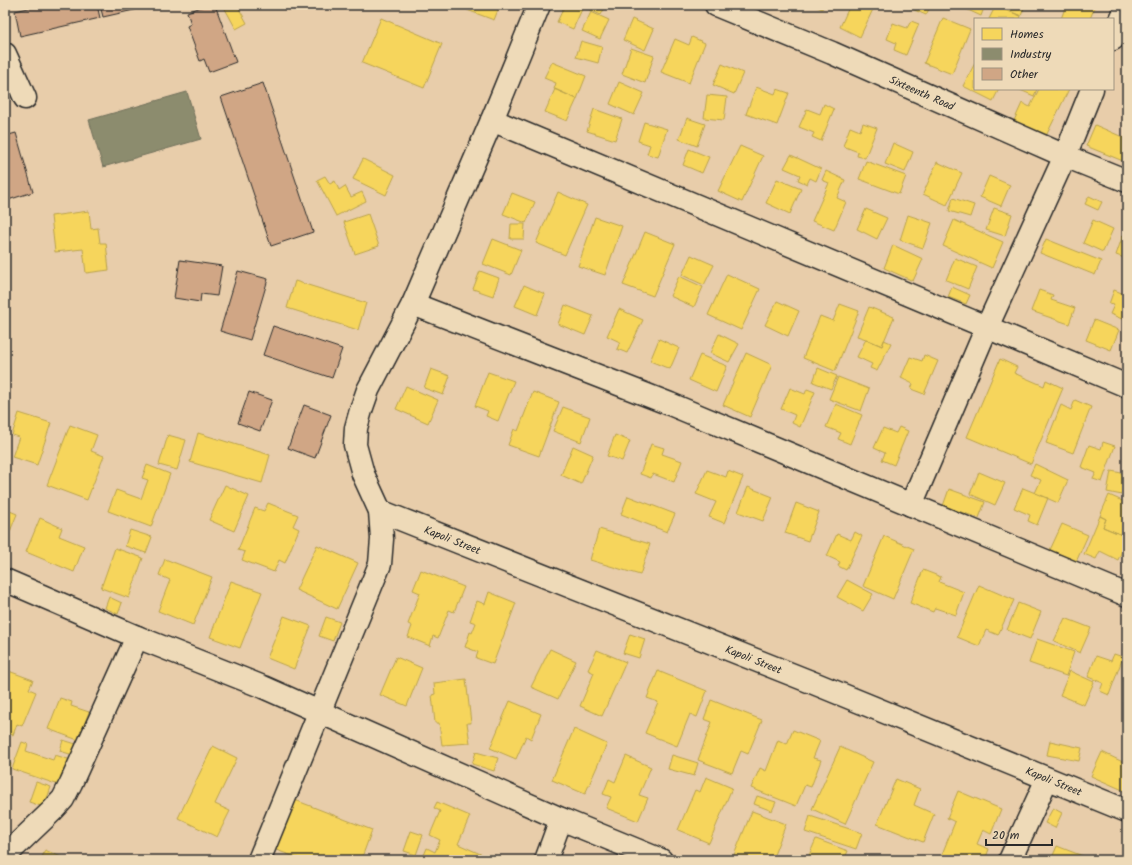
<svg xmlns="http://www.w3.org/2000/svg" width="1132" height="865" font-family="Kalam,sans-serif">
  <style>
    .homes { fill: #f6d55c; stroke: #b9a24d }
    .industry { fill: #8c8c6e; stroke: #6f6f5a }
    .building { fill: #d0a685; stroke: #2b2b2b }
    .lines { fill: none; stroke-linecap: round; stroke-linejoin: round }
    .minor-casing { stroke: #2b2b2b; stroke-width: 25 }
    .minor { stroke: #eedab8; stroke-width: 22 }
    .labels { text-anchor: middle; stroke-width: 4; stroke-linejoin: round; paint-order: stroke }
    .street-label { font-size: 11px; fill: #2b2b2b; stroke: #eedab8 }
  </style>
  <rect width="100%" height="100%" fill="#e8cdaa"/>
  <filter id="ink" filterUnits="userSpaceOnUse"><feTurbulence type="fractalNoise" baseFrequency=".025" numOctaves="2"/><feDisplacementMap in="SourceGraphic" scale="8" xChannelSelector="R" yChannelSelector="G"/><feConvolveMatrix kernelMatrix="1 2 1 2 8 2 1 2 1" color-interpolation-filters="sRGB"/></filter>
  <g filter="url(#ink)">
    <!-- homes -->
    <path class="homes" d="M223,5H237L247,23L236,29Z
      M469,5H500L494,20L467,10Z
      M565,5H579L583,7L573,29L557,22Z
      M579,5H606L601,15Z
      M813,5H823L822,9Z
      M850,5H875L860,37L840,27Z
      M903,5H931L926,15Z
      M957,5H985L981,16Z
      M996,5L1021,16L1020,19H989Z
      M1001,5H1025L1021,16L1000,8Z
      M1066,5L1078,9L1079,5H1092L1095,6L1090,19H1061Z
      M591,12L609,20L600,39L582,31Z
      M381,18L442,44L424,88L362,63Z
      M943,18L970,29L952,74L924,63Z
      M632,19L654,29L645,50L623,40Z
      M911,21L919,24L906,55L894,50L896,43L887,39L893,23L907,28Z
      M692,37L705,43L689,83L661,72L675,39L689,45Z
      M581,41L602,47L598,63L576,57Z
      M631,48L654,56L645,83L622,74Z
      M552,62L586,76L577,99L554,89L556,83L544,78Z
      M975,63V89H999L993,101L963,86Z
      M722,64L743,73L734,94L713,85Z
      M619,82L644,93L634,115L610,104Z
      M756,87L775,94L777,89L789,93L777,125L746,114Z
      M555,89L577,99L567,121L545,112Z
      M1018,89H1037L1034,96Z
      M1039,89H1069L1045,138L1013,123L1022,103L1030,107Z
      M707,95L727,97L724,120L704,118Z
      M824,104L834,109L821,141L812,137L814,133L799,127L807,109L820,114Z
      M594,109L622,119L615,140L587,131Z
      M687,118L705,124L697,146L679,139Z
      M644,122L667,129L658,157L647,154L650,145L638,141Z
      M863,123L877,128L865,158L857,156L858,152L843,146L850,127L860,131Z
      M1095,125L1127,139V152L1123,161L1086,146Z
      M893,143L913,152L905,172L885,164Z
      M740,146L763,156L742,202L718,191Z
      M689,149L709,157L702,173L683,165Z
      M791,155L821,169L816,181L810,178L807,184L798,180L800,175L784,168Z
      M363,159L395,175L386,195L353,179Z
      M866,161L906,176L899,194L859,179Z
      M937,162L962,173L947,205L923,194Z
      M826,171L845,180L837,198L846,202L834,230L812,221L829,183L822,180Z
      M325,176L330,184L335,181L339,190L345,186L351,197L362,192L366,201L336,216L317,180Z
      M989,176L1010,185L1001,206L980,197Z
      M777,179L801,189L790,214L766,203Z
      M558,192L587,205L565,255L536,243Z
      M512,193L535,202L526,223L503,214Z
      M1089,196L1102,202L1098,210L1085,204Z
      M953,198L974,205L970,217L949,211Z
      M994,208L1012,214L1005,236L986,230Z
      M866,209L887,218L877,239L857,229Z
      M89,211L91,229L98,228L100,243H106L109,270L86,273L83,249L55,252L51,216Z
      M368,214L379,246L355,254L344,222Z
      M908,215L932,223L923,248L900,240Z
      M595,217L622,226L605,275L578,266Z
      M954,220L1003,242L992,268L943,246Z
      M1093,220L1113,229L1103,252L1083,243Z
      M511,224H525L524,239H510Z
      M645,232L675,244L653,296L623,285Z
      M1123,235L1127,237V259L1116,255Z
      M493,239L521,250L511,275L483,264Z
      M1046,239L1101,261L1095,275L1040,253Z
      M893,245L923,259L913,281L884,268Z
      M691,255L714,265L704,285L682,275Z
      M955,258L977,267L968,289L946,280Z
      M480,271L499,278L493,296L473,289Z
      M727,274L760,289L741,330L708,315Z
      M679,276L703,287L694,307L670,296Z
      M295,281L366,303L358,330L287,308Z
      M524,285L545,294L537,315L515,306Z
      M952,287L970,295L966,304L948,297Z
      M1039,290L1053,295L1051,300L1075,308L1069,324L1031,311Z
      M1114,290L1127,295V321L1110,314L1114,305L1109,304Z
      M777,301L799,311L788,336L765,325Z
      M840,304L859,311L835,371L803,358L820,316L833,321Z
      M565,305L593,316L585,335L558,324Z
      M869,307L894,317L882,346L866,339L857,336Z
      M619,309L643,320L627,353L617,349L620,342L607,336Z
      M1094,320L1119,330L1111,350L1086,340Z
      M719,334L739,344L729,362L710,353Z
      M659,339L679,348L670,369L650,361Z
      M866,339L882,346L884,340L891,343L877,371L870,368L872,364L857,357Z
      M746,353L772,365L750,417L723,405Z
      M700,355L727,366L716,392L689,380Z
      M924,355L938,361L924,394L911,389L913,384L901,378L910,357L922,361Z
      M1000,359L1017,367L1014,373L1044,386L1046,380L1063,388L1031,464L967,437Z
      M818,368L837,376L831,389L813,382Z
      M431,369L450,376L443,395L424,388Z
      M488,372L514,381L498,421L486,416L488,411L475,406Z
      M838,377L869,389L861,411L829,399Z
      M406,386L438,400L428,423L396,409Z
      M790,388L805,394L807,389L815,392L800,427L792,423L795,415L781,409Z
      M533,392L559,402L539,456L508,445L514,429L518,431Z
      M1075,400L1091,407L1073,453L1046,443L1061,405L1071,410Z
      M836,404L862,415L850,444L838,439L841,433L826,427Z
      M563,407L590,417L581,442L553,431Z
      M19,413L51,423L37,465L12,457L19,437L12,435Z
      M70,425L97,435L91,451L104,456L87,500L47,485Z
      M899,427L908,431L894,465L882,460L885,453L874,448L883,428L896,433Z
      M198,433L270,455L262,483L190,462Z
      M168,435L186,440L177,470L159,465Z
      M615,435L630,441L622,461L607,456Z
      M1103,442L1115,446L1102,482L1093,479L1096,473L1081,467L1089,445L1101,449Z
      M651,444L664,448L662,454L682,461L674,482L653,474L651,478L640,474Z
      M573,446L593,455L581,484L561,475Z
      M1035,464L1068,480L1058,503L1035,493L1041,480L1030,475Z
      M147,465L170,474L151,527L108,511L116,490L141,499L148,480L142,478Z
      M707,470L726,477L728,471L743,477L724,523L709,517L716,502L696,494Z
      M1111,471L1127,474V496L1107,492Z
      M979,472L1005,483L995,505L970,494Z
      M225,485L249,496L234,531L209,520Z
      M748,487L773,497L763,521L738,512Z
      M1023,488L1048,498L1037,525L1028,521L1030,515L1014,508Z
      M949,489L985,502L979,518L943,506Z
      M1109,495L1127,503V537L1103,527L1106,519L1100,516Z
      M628,496L675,514L667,532L621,514Z
      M268,503L298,515L293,526L299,529L285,563L279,560L274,572L242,560L245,552L238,550L255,508L264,511Z
      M796,503L819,512L808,541L785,533Z
      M5,509L17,514L5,544Z
      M1100,516L1106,519L1103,527L1127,537V540L1118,560L1100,551L1096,559L1084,554Z
      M40,518L62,528L59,536L84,546L74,572L26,552Z
      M1062,524L1088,535L1076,562L1050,550Z
      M599,529L650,544L640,575L590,560Z
      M130,530L152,537L146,553L125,546Z
      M855,532L862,536L846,570L838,566L840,562L827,556L837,534L851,540Z
      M884,536L914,549L893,599L863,586Z
      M317,545L358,563L337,609L296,590Z
      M115,548L143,558L129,598L101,588Z
      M165,559L212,577L193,625L158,611L170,580L159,575Z
      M421,570L464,587L454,612L449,610L438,638L433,636L430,646L408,637L412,626L408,624L420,593L413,590Z
      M923,570L941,577L939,582L964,592L956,615L935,608L933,612L910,603Z
      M847,580L873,594L863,611L837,597Z
      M231,581L262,592L240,648L210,637Z
      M979,585L1014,600L998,635L986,630L979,646L957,637Z
      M489,592L516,603L493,664L476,658L478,652L465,647L470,632L472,633L476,623L470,621L477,601L485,604Z
      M109,597L122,603L118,614L105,608Z
      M1018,603L1041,612L1030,639L1007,630Z
      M284,616L311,626L294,669L267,658Z
      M326,617L340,622L333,641L319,636Z
      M1065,618L1091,628L1080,653L1054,641Z
      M630,634L645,639L639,658L623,653Z
      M1037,639L1074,652L1066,676L1029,663Z
      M550,649L576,661L558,699L531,687Z
      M597,650L626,662L602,716L580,706L594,673L588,670Z
      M1114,654L1123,657L1109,695L1100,691L1103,683L1088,677L1096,656L1111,661Z
      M396,657L422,668L407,706L380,695Z
      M6,670L33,680L29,689L36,692L22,726L17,724L13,735L5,732V691L7,686L5,685V673Z
      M658,671L707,691L697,717L690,714L677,746L645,733L658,702L647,698Z
      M1070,671L1094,682L1084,705L1060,695Z
      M466,679L471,723H467L470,743L442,745L439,723H435L432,695L435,694L434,683Z
      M60,698L72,702L71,706L89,712L78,740L48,729Z
      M711,700L762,720L748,754L741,751L732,773L698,760L712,722L704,719Z
      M510,701L541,714L531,739L526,736L516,759L490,748Z
      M574,729L607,744L585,794L552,780Z
      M793,730L820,741L813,758L821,760L811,787L805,785L796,806L751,788L760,768L766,771L778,740L787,744Z
      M63,740L76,744L73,755L60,751Z
      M1050,741L1082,748L1079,761L1047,755Z
      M22,742L28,744L26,751L53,760L55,755L71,760L62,786L12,769Z
      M213,746L237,758L215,804L230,811L217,837L178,818Z
      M840,747L873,762L845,824L812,809Z
      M476,752L498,758L494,771L472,764Z
      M1102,752L1127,764V786L1125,791L1091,776Z
      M672,755L698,763L694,776L668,769Z
      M626,756L651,767L639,795L648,798L638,821L606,808L611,797L603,794L609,779L615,782Z
      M5,758L11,764L5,779Z
      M706,777L732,788L709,843L678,830L695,790L700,792Z
      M896,779L920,789L914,805L934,814L923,842L877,824Z
      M36,782L51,787L44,807L29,802Z
      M958,791L1001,809L991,834L983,830L977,844L989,849L985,860H942L940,859L955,822L947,818Z
      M757,796L776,802L772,811L754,804Z
      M290,798L372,830L361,860H303L271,848Z
      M437,802L470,816L458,844L494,860H422L427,848L435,852L440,840L430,835L440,811L434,808Z
      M1053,808L1062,813L1055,828L1045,823Z
      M752,811L786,824L772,860H746L734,855Z
      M810,816L862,833L856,849L805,832Z
      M411,831L423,835L416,855L404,851Z
      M816,839L848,851L844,860H807Z
      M1057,846L1093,860H1051Z
      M45,850L68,860H41Z"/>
    <!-- industry -->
    <path class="industry" d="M187,92L201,139L103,167L89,120Z"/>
    <!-- building -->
    <path class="building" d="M42,5H97L100,18L20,36L15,11Z
      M100,5H156L103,17Z
      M207,5H215L236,62L209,72L204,59L200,61L187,26L191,24L187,12Z
      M263,83L313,232L271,246L221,97Z
      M16,133L33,192L8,200L5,190V136Z
      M180,260L222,266L217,296L201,294L200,302L174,298Z
      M238,271L268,279L250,340L220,331Z
      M273,326L342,349L332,378L263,355Z
      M249,392L272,400L260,431L238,423Z
      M304,405L331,415L315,458L288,448Z"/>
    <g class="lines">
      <defs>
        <g id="minor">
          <path id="s1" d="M716,5L832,53L1065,156L1127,181"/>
          <path d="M1113,39L1127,5"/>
          <path d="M5,54L25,98"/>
          <path d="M492,120L1127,386"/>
          <path d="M413,304L670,404L1127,595"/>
          <path d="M911,505L987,327L1065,156L1092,89"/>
          <path id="s2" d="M380,511L816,684L1127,811"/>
          <path d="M5,580L137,637L263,687L561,819L661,860"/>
          <path d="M5,856L52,811L63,799L71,783L137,637"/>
          <path d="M259,860L380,564L382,539L380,511L363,474L355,445L356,428L361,410L368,390L413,304L492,120L539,5"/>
          <path d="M546,860L561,819"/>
          <path d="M1010,860L1047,779"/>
        </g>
      </defs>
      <!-- minor casing -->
      <use href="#minor" class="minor-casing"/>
      <!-- minor -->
      <use href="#minor" class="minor"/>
    </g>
  </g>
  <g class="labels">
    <!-- street labels -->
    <g class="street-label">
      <text dy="4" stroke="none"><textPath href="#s1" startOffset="224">Sixteenth Road</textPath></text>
      <text dy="4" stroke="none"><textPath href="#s2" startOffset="78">Kapoli Street</textPath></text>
      <text dy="4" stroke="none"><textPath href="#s2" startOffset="402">Kapoli Street</textPath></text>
      <text dy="4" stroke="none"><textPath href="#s2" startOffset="726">Kapoli Street</textPath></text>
    </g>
  </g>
  <!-- margin -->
  <rect width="1132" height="865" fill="none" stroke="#eedab8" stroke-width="20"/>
  <rect x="10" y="10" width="1112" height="845" fill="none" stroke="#2b2b2b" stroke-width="1.5" filter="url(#ink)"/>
  <!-- legend -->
  <rect x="974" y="18" width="140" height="72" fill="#eedab8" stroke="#a09480"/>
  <rect x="982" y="28" width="20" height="12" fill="#f6d55c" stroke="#a09480"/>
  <text x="1010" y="38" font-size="12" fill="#2b2b2b">Homes</text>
  <rect x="982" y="48" width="20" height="12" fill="#8c8c6e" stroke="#a09480"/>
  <text x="1010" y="58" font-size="12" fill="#2b2b2b">Industry</text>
  <rect x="982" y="68" width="20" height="12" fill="#d0a685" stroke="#a09480"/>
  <text x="1010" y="78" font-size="12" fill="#2b2b2b">Other</text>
  <!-- scale -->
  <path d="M986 839v6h66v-6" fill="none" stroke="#2b2b2b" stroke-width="2"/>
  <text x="992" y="839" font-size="12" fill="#2b2b2b" stroke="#eedab8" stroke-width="3" paint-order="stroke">20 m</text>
</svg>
